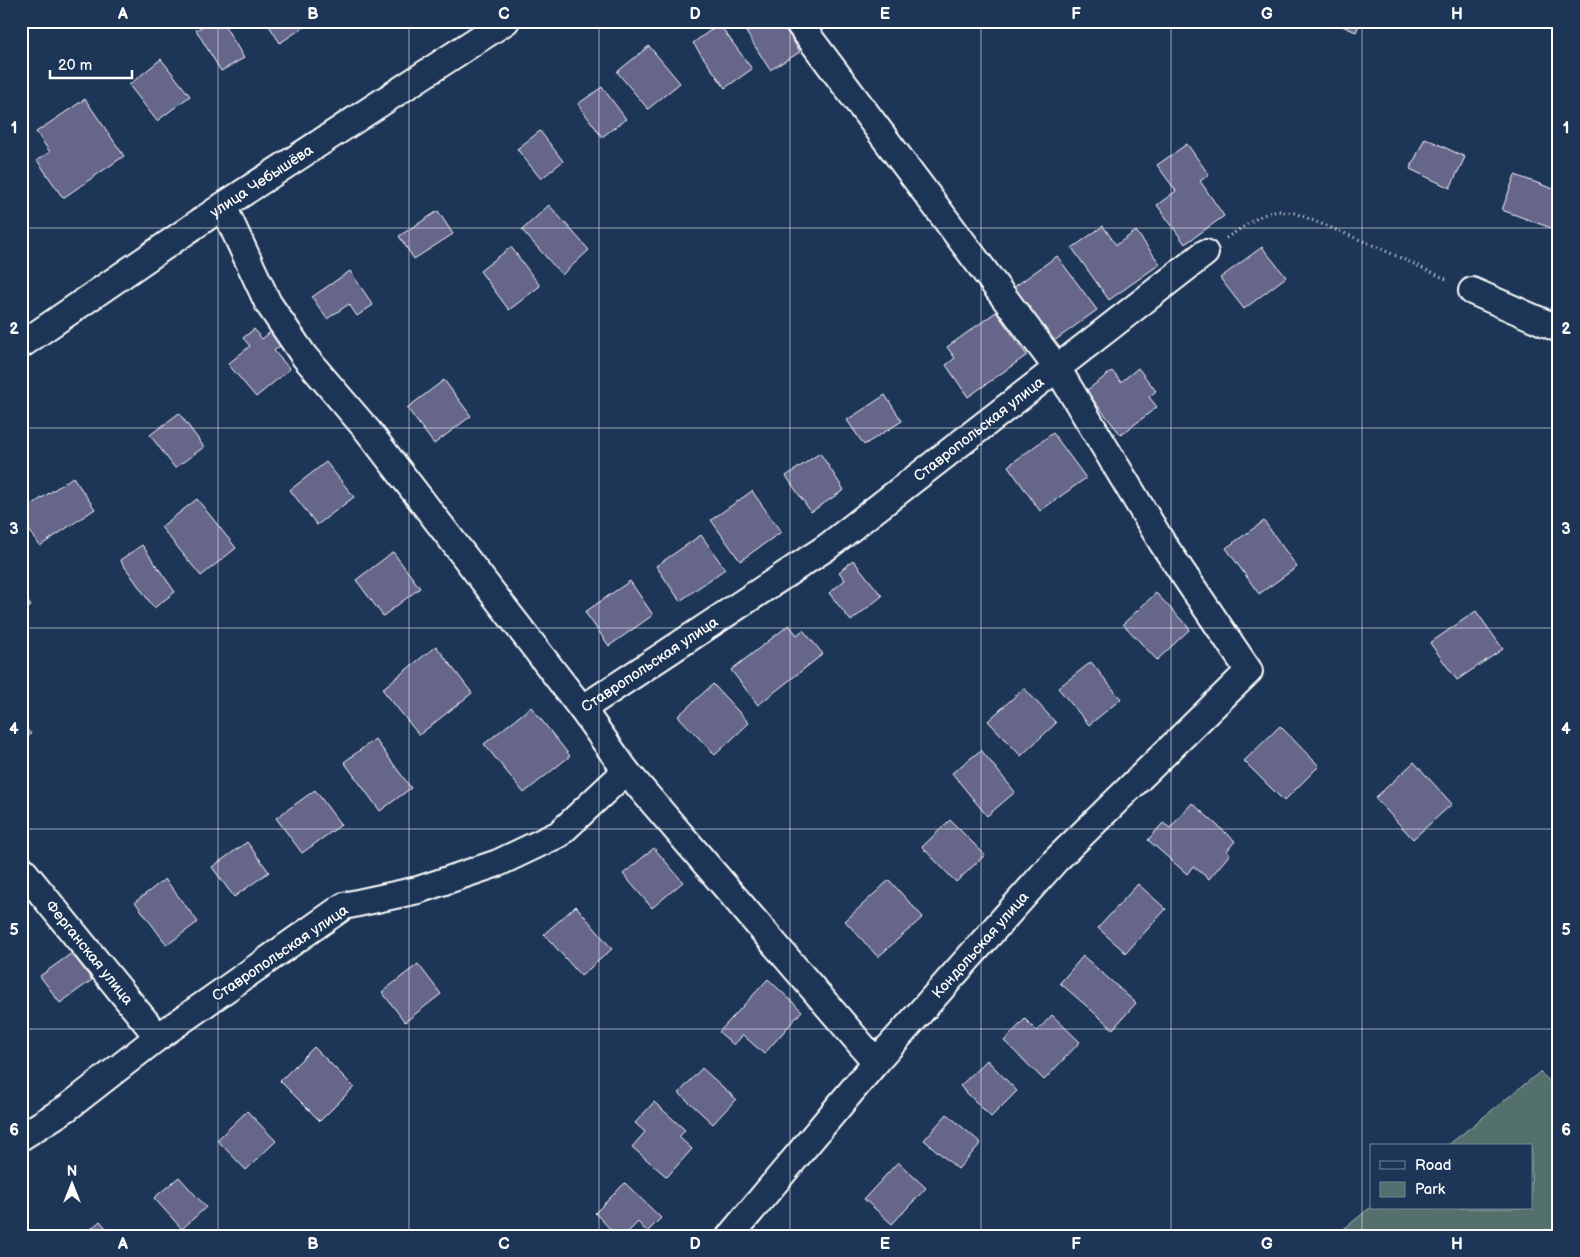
<svg xmlns="http://www.w3.org/2000/svg" width="1580" height="1257" font-family="'Balsamiq Sans',sans-serif">
  <style>
    .green { fill: #536f6d; stroke: #a9b7b6 }
    .building { fill: #656689; stroke: #fff }
    .lines { fill: none; stroke-linecap: round; stroke-linejoin: round }
    .minor-casing { stroke: #fff; stroke-width: 30 }
    .path { stroke: #fff; stroke-width: 3; stroke-dasharray: 1 4; stroke-linecap: butt }
    .minor { stroke: #1d3557; stroke-width: 26 }
    .grid { fill: none; stroke: #fff; stroke-width: 1; stroke-opacity: 0.55 }
    .labels { text-anchor: middle; stroke-width: 5; stroke-linejoin: round; paint-order: stroke }
    .street-label { font-size: 15px; fill: #fff; stroke: #1d3557 }
    .neatline { fill: none; stroke: #fff; stroke-width: 2 }
    .grid-label { font-size: 16px; text-anchor: middle; font-weight: bold; fill: #fff }
  </style>
  <rect width="100%" height="100%" fill="#1d3557"/>
  <filter id="ink" filterUnits="userSpaceOnUse"><feTurbulence type="fractalNoise" baseFrequency=".02" numOctaves="2"/><feDisplacementMap in="SourceGraphic" scale="10" xChannelSelector="R" yChannelSelector="G"/><feConvolveMatrix kernelMatrix="1 2 1 2 8 2 1 2 1" color-interpolation-filters="sRGB"/></filter>
  <g filter="url(#ink)">
    <!-- green -->
    <path class="green" d="M1540,1072L1559,1090V1236H1335L1371,1207V1208H1531V1146H1447Z"/>
    <!-- building -->
    <path class="building" d="M212,21H222L244,58L221,71L196,30Z
      M266,21H313L280,43Z
      M764,21H781L800,52L770,70L746,32Z
      M1331,21H1361L1356,32Z
      M719,24L752,69L725,88L693,43Z
      M649,46L680,83L648,109L617,72Z
      M161,59L190,96L157,121L129,85Z
      M602,87L626,119L602,137L578,104Z
      M85,99L124,156L63,198L37,160L50,152L36,132Z
      M540,131L563,161L541,179L517,149Z
      M1425,138L1465,157L1450,188L1410,169Z
      M1187,144L1209,175L1200,181L1224,216L1185,244L1157,205L1176,191L1157,165Z
      M21,153L29,163L21,170Z
      M1515,175L1559,191V231L1502,210Z
      M549,205L589,250L562,275L522,230Z
      M438,211L453,234L414,259L399,236Z
      M1103,226L1116,245L1136,231L1160,264L1109,300L1072,248Z
      M511,247L540,286L509,310L480,271Z
      M1262,247L1286,277L1244,309L1220,278Z
      M1057,256L1097,310L1050,344L1010,290Z
      M350,271L373,305L357,316L349,304L327,319L312,297Z
      M996,312L1027,355L968,397L946,365L955,358L947,347Z
      M275,328L286,341L274,351L290,369L256,397L228,364L250,346L243,338L254,329L262,339Z
      M1138,368L1156,391L1149,397L1157,407L1121,435L1086,391L1112,371L1121,382Z
      M444,380L471,416L434,444L407,408Z
      M885,395L902,421L864,445L847,420Z
      M179,413L204,447L175,468L150,435Z
      M1053,433L1086,478L1040,511L1008,466Z
      M820,453L844,490L811,512L786,476Z
      M326,462L354,497L317,525L290,490Z
      M73,477L95,509L40,546L21,518V512Z
      M752,491L781,532L740,561L711,520Z
      M197,499L236,548L201,576L161,527Z
      M1264,521L1297,567L1259,594L1226,548Z
      M701,535L725,569L680,601L656,566Z
      M142,545L175,592L154,608L120,560Z
      M393,552L420,588L383,616L356,580Z
      M853,560L882,596L851,621L829,593L845,580L839,572Z
      M630,581L653,615L609,646L585,612Z
      M21,592L31,606L21,612Z
      M1156,593L1190,629L1157,660L1123,624Z
      M1476,611L1503,649L1457,680L1430,643Z
      M789,625L797,635L803,630L823,654L758,705L731,670Z
      M436,646L472,693L419,735L382,689Z
      M1091,662L1121,699L1089,725L1058,688Z
      M713,684L749,723L715,755L678,716Z
      M1024,688L1056,723L1021,756L988,721Z
      M531,707L570,756L524,793L484,744Z
      M21,723L31,734L21,742Z
      M1280,726L1319,766L1284,801L1244,761Z
      M375,739L411,788L380,811L344,762Z
      M981,750L1015,792L987,816L952,773Z
      M1414,762L1452,804L1413,839L1375,798Z
      M315,790L341,825L302,853L276,818Z
      M1192,803L1235,841L1227,851L1230,854L1209,879L1193,866L1187,874L1148,840L1163,823L1170,828Z
      M950,820L985,855L956,882L922,847Z
      M247,842L269,872L234,897L212,867Z
      M654,848L683,882L652,908L623,874Z
      M165,879L198,922L167,945L135,902Z
      M889,880L923,917L878,957L845,921Z
      M1138,884L1166,909L1126,953L1098,928Z
      M576,906L612,949L581,976L544,934Z
      M72,953L92,980L60,1003L40,976Z
      M1083,956L1136,1003L1113,1029L1060,983Z
      M418,964L441,994L405,1022L382,992Z
      M768,979L802,1011L764,1054L743,1035L734,1045L719,1032Z
      M1052,1015L1080,1042L1044,1080L1004,1041L1025,1019L1037,1031Z
      M314,1047L354,1087L320,1121L280,1081Z
      M987,1060L1017,1091L991,1117L960,1086Z
      M702,1068L736,1099L713,1124L679,1093Z
      M654,1102L685,1130L679,1137L692,1149L667,1177L632,1147L645,1132L635,1123Z
      M247,1111L276,1141L246,1170L217,1140Z
      M947,1114L981,1143L958,1169L924,1140Z
      M898,1162L926,1188L892,1224L864,1199Z
      M179,1177L206,1207L182,1229L154,1198Z
      M625,1183L661,1218L647,1232L638,1222L624,1236H617L595,1213Z
      M100,1221L113,1236H83Z
      M562,1227L570,1236H552Z"/>
    <g class="lines">
      <defs>
        <g id="minor">
          <path d="M223,206L268,303L304,356L368,431L582,709"/>
          <path d="M1472,291L1559,329"/>
          <path id="s1" d="M21,345L223,206L506,21"/>
          <path d="M626,771L876,1062"/>
          <path id="s2" d="M21,868L158,1037"/>
          <path id="s3" d="M21,1137L67,1108L158,1037L344,906L418,890L498,863L559,834L626,771L582,709L827,547L1205,253"/>
          <path id="s4" d="M730,1236L876,1062L1055,861L1249,671L1163,544L1057,368L797,21"/>
        </g>
      </defs>
      <!-- minor casing -->
      <use href="#minor" class="minor-casing"/>
      <!-- path -->
      <path class="path" d="M1226,238L1262,215L1278,211L1295,213L1375,246L1448,280"/>
      <!-- minor -->
      <use href="#minor" class="minor"/>
    </g>
  </g>
  <!-- grid -->
  <path class="grid" d="M218,21V1236M409,21V1236M599,21V1236M790,21V1236M981,21V1236M1171,21V1236M1362,21V1236M21,228H1559M21,428H1559M21,628H1559M21,829H1559M21,1029H1559"/>
  <g class="labels">
    <!-- street labels -->
    <g class="street-label">
      <text dy="5" stroke="none"><textPath href="#s1" startOffset="291">улица Чебышёва</textPath></text>
      <text dy="5" stroke="none"><textPath href="#s3" startOffset="1279">Ставропольская улица</textPath></text>
      <text dy="5" stroke="none"><textPath href="#s3" startOffset="874">Ставропольская улица</textPath></text>
      <text dy="5" stroke="none"><textPath href="#s4" startOffset="384">Кондольская улица</textPath></text>
      <text dy="5" stroke="none"><textPath href="#s2" startOffset="109">Ферганская улица</textPath></text>
      <text transform="translate(280 953) rotate(-34)" y="5">Ставропольская улица</text>
    </g>
  </g>
  <!-- margin -->
  <rect width="1580" height="1257" fill="none" stroke="#1d3557" stroke-width="55"/>
  <!-- legend -->
  <rect x="1370" y="1144" width="162" height="65" fill="#1d3557" stroke="#77869a"/>
  <rect x="1380" y="1161" width="25" height="8" fill="#1d3557" stroke="#77869a"/>
  <text x="1415" y="1170" font-size="15" fill="#ffffff">Road</text>
  <rect x="1380" y="1182" width="25" height="15" fill="#536f6d" stroke="#77869a"/>
  <text x="1415" y="1194" font-size="15" fill="#ffffff">Park</text>
  <!-- north arrow -->
  <g transform="translate(72 1184)" stroke="#1d3557" stroke-width="4" paint-order="stroke">
  <path d="M0-4L9 19L0 12L-9 19Z" fill="#ffffff"/>
  <text y="-8" font-size="14" font-weight="bold" text-anchor="middle" fill="#ffffff">N</text>
  </g>
  <!-- scale -->
  <path d="M50 70v8h82v-8" fill="none" stroke="#ffffff" stroke-width="2.5"/>
  <text x="58" y="70" font-size="15" fill="#ffffff" stroke="#1d3557" stroke-width="4" paint-order="stroke">20 m</text>
  <rect x="28" y="28" width="1524" height="1202" class="neatline"/>
  <g class="grid-label">
    <text x="123" y="19">A</text>
    <text x="313" y="19">B</text>
    <text x="504" y="19">C</text>
    <text x="695" y="19">D</text>
    <text x="885" y="19">E</text>
    <text x="1076" y="19">F</text>
    <text x="1267" y="19">G</text>
    <text x="1457" y="19">H</text>
    <text x="14" y="133">1</text>
    <text x="1566" y="133">1</text>
    <text x="14" y="334">2</text>
    <text x="1566" y="334">2</text>
    <text x="14" y="534">3</text>
    <text x="1566" y="534">3</text>
    <text x="14" y="734">4</text>
    <text x="1566" y="734">4</text>
    <text x="14" y="935">5</text>
    <text x="1566" y="935">5</text>
    <text x="14" y="1135">6</text>
    <text x="1566" y="1135">6</text>
    <text x="123" y="1249">A</text>
    <text x="313" y="1249">B</text>
    <text x="504" y="1249">C</text>
    <text x="695" y="1249">D</text>
    <text x="885" y="1249">E</text>
    <text x="1076" y="1249">F</text>
    <text x="1267" y="1249">G</text>
    <text x="1457" y="1249">H</text>
  </g>
</svg>
